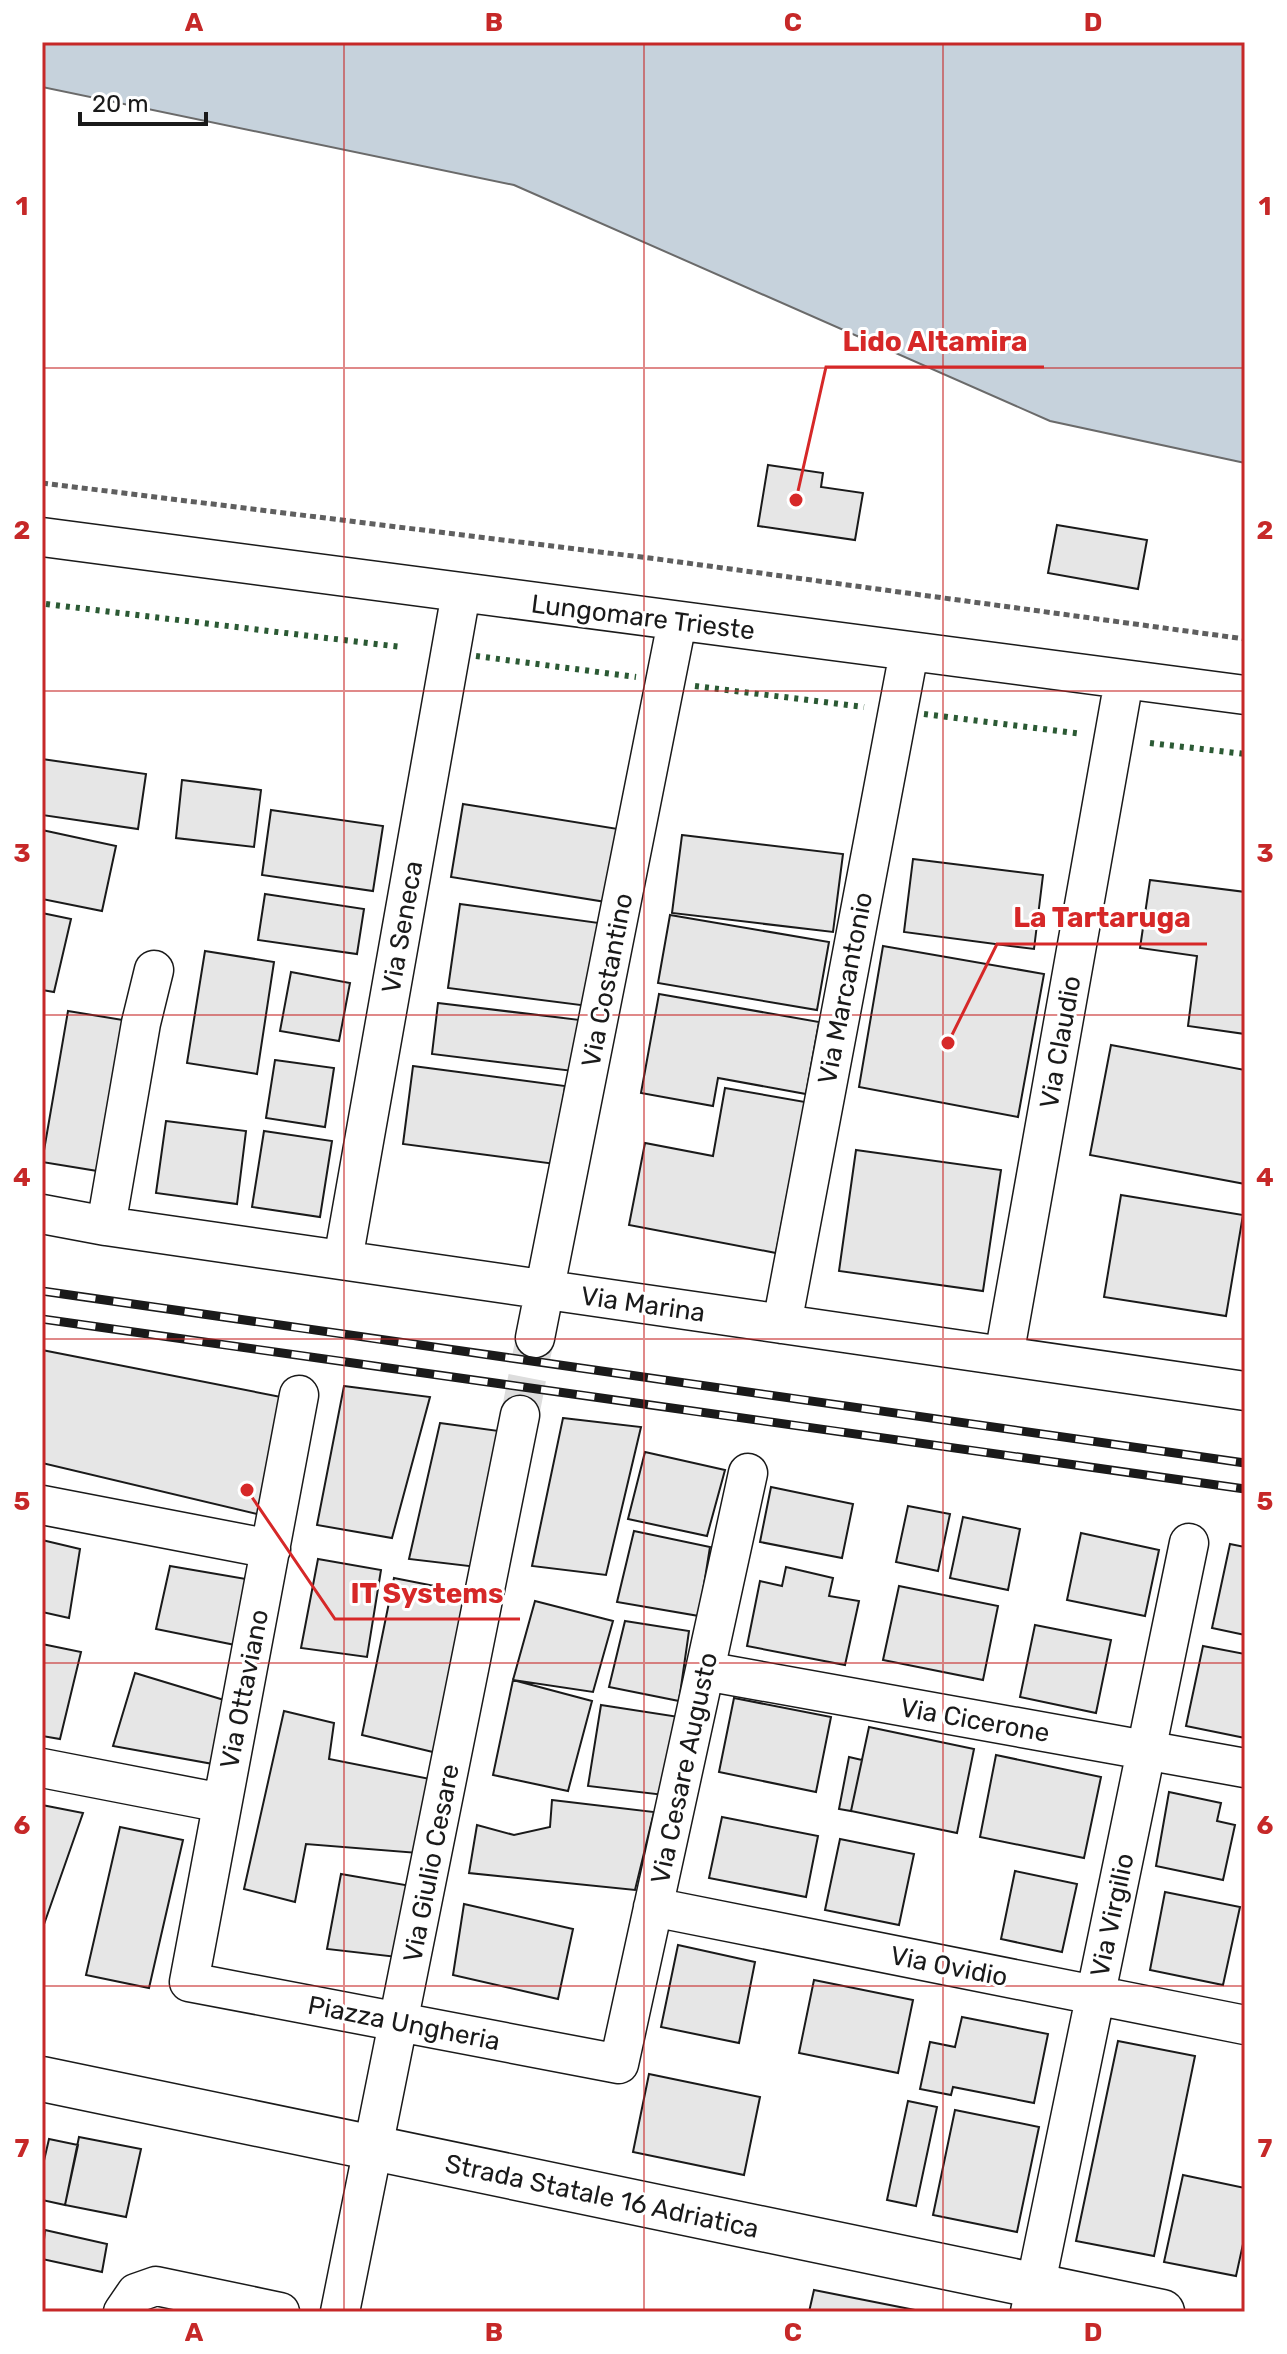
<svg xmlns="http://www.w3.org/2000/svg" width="1287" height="2354" font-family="Rubik,sans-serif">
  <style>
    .water { fill: #c6d2dc; stroke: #6a6a6a; stroke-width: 2 }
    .building { fill: #e6e6e6; stroke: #1a1a1a; stroke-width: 2 }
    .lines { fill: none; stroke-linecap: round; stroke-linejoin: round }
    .minor-tunnel { stroke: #ddd; stroke-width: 38; stroke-dasharray: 38 19; stroke-linecap: butt }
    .minor-casing { stroke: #1a1a1a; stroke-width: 41 }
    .primary-casing { stroke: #1a1a1a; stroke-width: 47 }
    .path { stroke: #5f5f5f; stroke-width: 5; stroke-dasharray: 6 4; stroke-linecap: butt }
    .minor { stroke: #fff; stroke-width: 38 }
    .primary { stroke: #fff; stroke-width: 44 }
    .rail-casing { stroke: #1a1a1a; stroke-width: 9 }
    .rail { stroke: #fff; stroke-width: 6; stroke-dasharray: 18; stroke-linecap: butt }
    .hedge { stroke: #2b5a34; stroke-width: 6; stroke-dasharray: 4 6; stroke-linecap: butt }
    .grid { fill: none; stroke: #c62828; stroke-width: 2; stroke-opacity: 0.55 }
    .labels { text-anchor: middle; stroke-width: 6; stroke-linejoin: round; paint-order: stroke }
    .street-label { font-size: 26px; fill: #1a1a1a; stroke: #fff }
    .leader { fill: none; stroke: #d62828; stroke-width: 3 }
    .callout-dot { fill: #d62828; stroke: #fff; stroke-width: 3 }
    .callout-label { font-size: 28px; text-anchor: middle; font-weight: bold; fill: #d62828; stroke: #fff; stroke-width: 6; stroke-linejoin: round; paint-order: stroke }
    .neatline { fill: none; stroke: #c62828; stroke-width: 3 }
    .grid-label { font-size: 26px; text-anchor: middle; font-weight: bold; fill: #c62828 }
  </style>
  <rect width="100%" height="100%" fill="#fff"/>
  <!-- water -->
  <path class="water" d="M42,42H1245V463L1050,421L514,185L42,87Z"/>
  <!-- building -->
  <path class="building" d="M768,465L823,473L821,487L863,493L855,540L758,526Z
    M1057,525L1147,540L1138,589L1048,573Z
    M42,759L146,774L138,829L42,815Z
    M182,780L261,790L254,847L176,838Z
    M463,804L618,829L606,902L451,877Z
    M271,810L383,826L373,891L262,875Z
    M42,830L116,846L102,911L42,899Z
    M682,835L843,854L833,932L672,913Z
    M913,859L1043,875L1034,949L904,932Z
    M1150,880L1245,892V1034L1188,1026L1197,956L1140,948Z
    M265,894L364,909L357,954L258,940Z
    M460,904L599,923L588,1006L448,988Z
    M42,913L71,919L54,992L42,990Z
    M670,915L829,942L817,1010L658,983Z
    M883,946L1044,974L1018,1117L859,1087Z
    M205,951L274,962L257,1074L187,1063Z
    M291,972L350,983L339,1041L280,1031Z
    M659,994L819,1022L806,1094L718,1078L713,1106L641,1093Z
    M438,1003L580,1020L573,1071L432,1054Z
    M68,1011L141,1023L116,1174L42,1162Z
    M1111,1045L1245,1070V1184L1090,1155Z
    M275,1060L334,1068L325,1127L266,1118Z
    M413,1066L565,1086L555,1164L403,1144Z
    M725,1088L805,1102L776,1253L629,1225L645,1143L713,1156Z
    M166,1121L246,1131L237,1204L156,1193Z
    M264,1131L332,1141L320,1217L252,1207Z
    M856,1150L1001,1170L983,1291L839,1271Z
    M1121,1195L1243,1215L1226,1316L1104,1297Z
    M42,1350L281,1397L261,1515L42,1463Z
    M344,1386L430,1397L392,1538L317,1525Z
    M563,1418L641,1427L606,1575L532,1566Z
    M440,1423L499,1431L477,1567L409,1559Z
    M645,1452L725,1470L707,1536L628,1519Z
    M771,1487L853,1504L842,1558L760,1542Z
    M908,1506L950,1514L938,1571L896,1562Z
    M963,1517L1020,1529L1008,1590L950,1578Z
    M634,1531L710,1547L699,1616L617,1602Z
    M1081,1533L1159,1550L1145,1616L1067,1600Z
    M42,1540L80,1549L69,1618L42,1612Z
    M1230,1544L1245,1547V1635L1212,1628Z
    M318,1559L381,1570L367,1657L301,1648Z
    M170,1566L257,1581L245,1647L156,1629Z
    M786,1567L833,1578L829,1596L859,1601L845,1665L747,1646L760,1581L782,1586Z
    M394,1578L465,1592L437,1753L362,1735Z
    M899,1586L998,1606L983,1680L883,1660Z
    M535,1601L613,1621L593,1692L513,1680Z
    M625,1621L689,1631L679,1701L609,1687Z
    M1035,1625L1111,1640L1096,1713L1020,1697Z
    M42,1644L81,1652L60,1739L42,1736Z
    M1203,1646L1245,1654V1738L1186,1726Z
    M135,1673L224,1700L213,1764L113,1746Z
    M513,1680L592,1701L568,1791L493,1775Z
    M734,1698L831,1717L816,1792L719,1772Z
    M601,1705L679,1717L664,1795L588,1786Z
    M284,1711L334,1723L329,1759L435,1780L418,1853L306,1844L295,1902L244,1889Z
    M869,1727L974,1749L957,1833L851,1811Z
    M996,1755L1101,1777L1084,1858L980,1837Z
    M849,1757L862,1760L851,1811L839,1809Z
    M1169,1792L1221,1803L1217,1821L1235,1825L1223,1880L1156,1866Z
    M552,1800L654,1812L635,1890L469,1873L477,1825L514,1835L550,1827Z
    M42,1805L83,1813L42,1930Z
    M722,1817L818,1836L806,1897L709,1878Z
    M120,1827L183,1840L149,1988L86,1975Z
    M840,1839L914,1854L899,1925L825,1910Z
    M1015,1871L1077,1884L1062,1952L1001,1939Z
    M341,1874L411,1886L397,1957L327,1949Z
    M1165,1892L1240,1907L1223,1985L1150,1970Z
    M464,1904L573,1929L558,1999L453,1975Z
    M678,1945L755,1962L739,2043L661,2027Z
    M814,1980L913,2000L898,2073L799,2053Z
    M962,2017L1048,2034L1034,2103L953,2087L951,2095L920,2089L930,2042L955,2047Z
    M1118,2041L1195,2056L1154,2256L1076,2241Z
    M649,2074L760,2097L744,2175L633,2152Z
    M908,2101L937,2107L916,2206L887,2200Z
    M955,2110L1039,2127L1017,2232L933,2215Z
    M79,2137L141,2149L126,2217L65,2205Z
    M49,2139L78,2145L65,2205L42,2200V2169Z
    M1183,2175L1245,2188V2235L1236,2276L1164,2262Z
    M45,2230L107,2244L102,2272L42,2259Z
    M814,2290L925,2312H809Z"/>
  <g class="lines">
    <!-- minor-tunnel -->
    <path class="minor-tunnel" d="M520,1415L535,1338"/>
    <defs>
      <path id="minor" d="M42,537L1245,695
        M42,1214L106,1226L1245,1391
        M106,1226L141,1023L154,970
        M343,1260L461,593
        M782,1324L909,652
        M535,1338L677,622
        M1004,1356L1124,680
        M299,1395L189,1982L619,2064L748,1473
        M42,1505L271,1549
        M705,1671L1245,1768
        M42,1768L222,1803
        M653,1907L1245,2025
        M123,2312L136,2293L156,2286L280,2312
        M340,2312L520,1415
        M1030,2312L1189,1543"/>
      <path id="primary" d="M42,2079L1162,2312"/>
    </defs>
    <!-- minor casing -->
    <use href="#minor" class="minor-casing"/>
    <!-- primary casing -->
    <use href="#primary" class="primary-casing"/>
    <!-- path -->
    <path class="path" d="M42,483L657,559L1245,639"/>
    <!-- minor -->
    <use href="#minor" class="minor"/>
    <!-- primary -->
    <use href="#primary" class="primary"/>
    <defs>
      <path id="rail" d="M42,1291L1245,1463
        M42,1319L1245,1489"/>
    </defs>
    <!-- rail casing -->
    <use href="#rail" class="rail-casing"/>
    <!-- rail -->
    <use href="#rail" class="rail"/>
    <!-- hedge -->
    <path class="hedge" d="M46,604L401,647
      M476,656L636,677
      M695,686L864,707
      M924,714L1082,734
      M1150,743L1245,754"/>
  </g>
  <!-- grid -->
  <path class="grid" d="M344,42V2312M644,42V2312M943,42V2312M42,368H1245M42,691H1245M42,1015H1245M42,1339H1245M42,1663H1245M42,1986H1245"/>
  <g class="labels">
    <!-- street labels -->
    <g class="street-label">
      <text transform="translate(643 617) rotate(7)" y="9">Lungomare Trieste</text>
      <text transform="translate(402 927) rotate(-80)" y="9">Via Seneca</text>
      <text transform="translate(607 980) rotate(-79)" y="9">Via Costantino</text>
      <text transform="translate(845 988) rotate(-79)" y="9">Via Marcantonio</text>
      <text transform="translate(1060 1042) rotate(-80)" y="9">Via Claudio</text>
      <text transform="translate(643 1304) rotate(8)" y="9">Via Marina</text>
      <text transform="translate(244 1689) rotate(-79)" y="9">Via Ottaviano</text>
      <text transform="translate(975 1720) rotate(10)" y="9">Via Cicerone</text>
      <text transform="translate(684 1768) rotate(-78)" y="9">Via Cesare Augusto</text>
      <text transform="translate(431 1863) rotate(-79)" y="9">Via Giulio Cesare</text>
      <text transform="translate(1112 1915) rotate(-78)" y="9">Via Virgilio</text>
      <text transform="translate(949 1966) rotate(11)" y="9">Via Ovidio</text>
      <text transform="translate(404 2023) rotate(11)" y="9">Piazza Ungheria</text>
      <text transform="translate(602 2196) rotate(12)" y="9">Strada Statale 16 Adriatica</text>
    </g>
  </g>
  <!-- callouts -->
  <path class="leader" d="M796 500L826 367H1044M948 1043L997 944H1207M247 1490L335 1619H520"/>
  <g class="callout-dot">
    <circle cx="796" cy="500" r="8"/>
    <circle cx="948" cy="1043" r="8"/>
    <circle cx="247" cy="1490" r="8"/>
  </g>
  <g class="callout-label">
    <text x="935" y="351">Lido Altamira</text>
    <text x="1102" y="927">La Tartaruga</text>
    <text x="427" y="1603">IT Systems</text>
  </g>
  <!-- border -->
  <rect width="1287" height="2354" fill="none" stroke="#ffffff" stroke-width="88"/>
  <!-- scale -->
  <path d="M80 112v12h126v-12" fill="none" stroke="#1a1a1a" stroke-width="4"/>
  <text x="92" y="112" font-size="24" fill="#1a1a1a" stroke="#ffffff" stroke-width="6" paint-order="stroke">20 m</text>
  <rect x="44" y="44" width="1199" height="2266" class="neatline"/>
  <g class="grid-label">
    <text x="194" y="31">A</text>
    <text x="494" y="31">B</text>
    <text x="793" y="31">C</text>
    <text x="1093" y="31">D</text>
    <text x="22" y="215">1</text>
    <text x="1265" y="215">1</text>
    <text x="22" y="539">2</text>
    <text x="1265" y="539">2</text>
    <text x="22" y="862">3</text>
    <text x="1265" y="862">3</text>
    <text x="22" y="1186">4</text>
    <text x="1265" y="1186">4</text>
    <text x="22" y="1510">5</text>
    <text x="1265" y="1510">5</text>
    <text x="22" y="1834">6</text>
    <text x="1265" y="1834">6</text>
    <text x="22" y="2157">7</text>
    <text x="1265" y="2157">7</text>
    <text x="194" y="2341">A</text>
    <text x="494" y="2341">B</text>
    <text x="793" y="2341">C</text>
    <text x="1093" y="2341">D</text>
  </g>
</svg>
